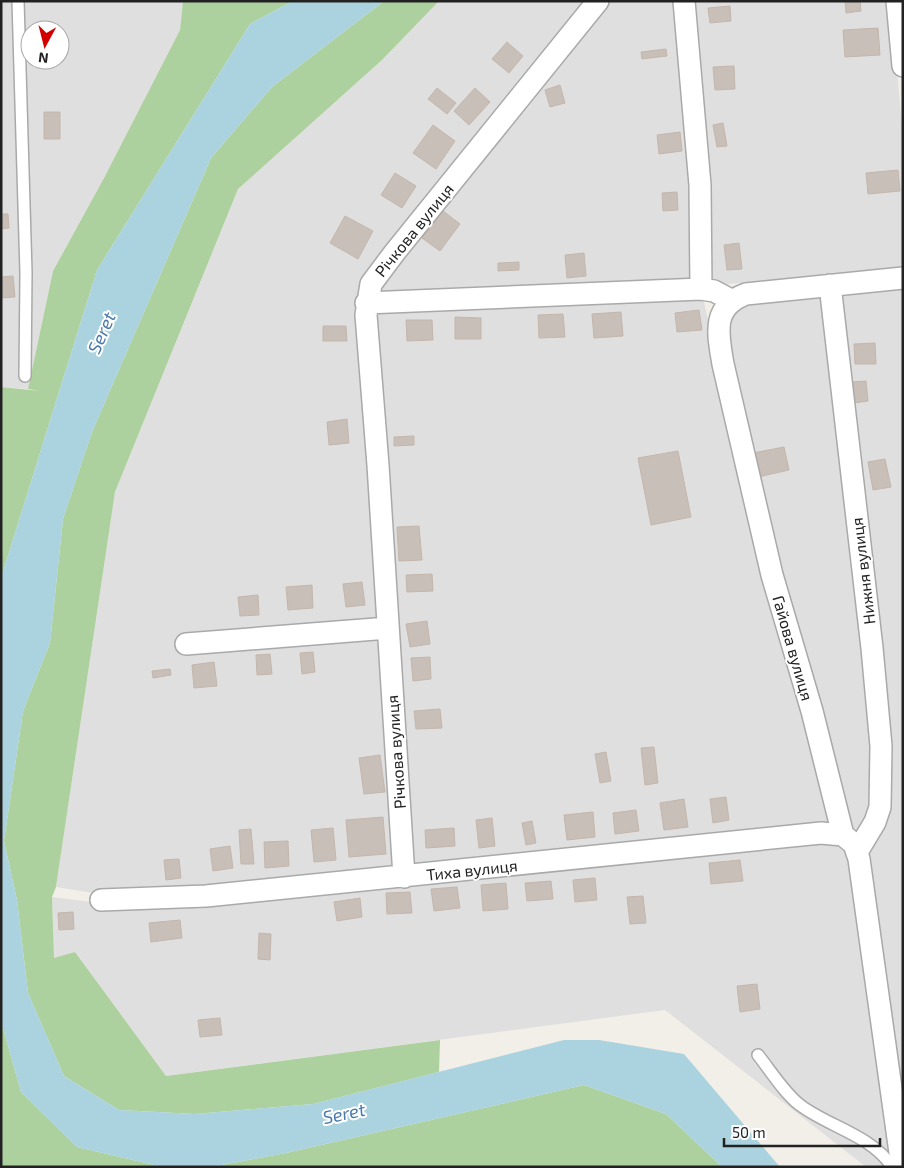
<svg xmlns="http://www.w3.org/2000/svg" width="904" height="1168" font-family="'Exo 2',sans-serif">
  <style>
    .residential { fill: #e0dfdf; fill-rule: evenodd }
    .forest { fill: #add19e }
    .water { fill: #aad3df }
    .building { fill: #c7bfb8; stroke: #c4b6ab }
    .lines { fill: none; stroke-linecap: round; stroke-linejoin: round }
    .lane-casing { stroke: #a9a9a9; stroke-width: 14 }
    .street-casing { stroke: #a9a9a9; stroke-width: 24 }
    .lane { stroke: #fff; stroke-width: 11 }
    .street { stroke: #fff; stroke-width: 21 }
    .labels { text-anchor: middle; stroke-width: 4; stroke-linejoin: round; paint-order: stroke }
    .street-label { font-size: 16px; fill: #222; stroke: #fff }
    .water-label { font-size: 18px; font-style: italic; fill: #4a7aab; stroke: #fff }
  </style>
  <rect width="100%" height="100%" fill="#f2efe9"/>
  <!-- residential -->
  <path class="residential" d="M1,1H183L180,30L104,178L53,271L28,389L1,387ZM30,30H60V60H30Z
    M439,1H584L359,299L396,870L106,895L56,887L115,492L238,189L382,60Z
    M605,1H678L696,287L372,299L380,281Z
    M689,1H891L903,138V270L705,286Z
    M903,283V1088L871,876L862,836L854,829L845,826L780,592L724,334L737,302Z
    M703,298L777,612L836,826L407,869L372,311Z
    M827,838L848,847L895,1167H866L665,1010L166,1076L75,952L54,959L52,897L116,905Z"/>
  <!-- forest -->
  <path class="forest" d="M183,1H293L250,24L97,270L1,578V387L41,391L28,389L53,271L104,178L180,30Z
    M384,1H439L382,60L238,189L115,492L56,887L52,897L54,958L75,952L166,1076L440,1040L439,1072L313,1104L195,1114L119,1110L64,1076L28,993L17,900L4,841L23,711L50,643L63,519L92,432L211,158L272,87Z
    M1,1021L21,1092L77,1147L163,1167H1Z
    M584,1085L666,1114L722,1167H211L286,1153Z"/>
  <!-- water -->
  <path class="water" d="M293,1H384L272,87L211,158L92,432L63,519L50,643L23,711L4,841L17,900L28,993L64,1076L119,1110L195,1114L313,1104L564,1040H599L684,1054L780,1167H722L666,1114L584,1085L286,1153L211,1167H163L77,1147L21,1092L1,1021V578L97,270L250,24Z"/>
  <!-- building -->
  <path class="building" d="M845,1H860L861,11L846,13Z
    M730,6L731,21L710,23L708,8Z
    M878,28L880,55L845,57L843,30Z
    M507,42L523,56L509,73L492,59Z
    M666,49L667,56L642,59L641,52Z
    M734,66L735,89L715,90L713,67Z
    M560,85L565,103L550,107L545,90Z
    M437,88L456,103L447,114L428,99Z
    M475,88L490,102L469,125L454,111Z
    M44,112H60V139H44Z
    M723,123L727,146L717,147L713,125Z
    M433,125L455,141L436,169L413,153Z
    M680,132L682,151L659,154L657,135Z
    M898,170L900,191L868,194L866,173Z
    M395,173L416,186L402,208L381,195Z
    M677,192L678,210L663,211L662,193Z
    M443,211L460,224L440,251L422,238Z
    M1,214H8L9,228L1,229Z
    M345,216L373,231L358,259L330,243Z
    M739,243L742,269L727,270L724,245Z
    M584,253L586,276L567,278L565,255Z
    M519,262V270L498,271V263Z
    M13,276L15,297L1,298V277Z
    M699,310L702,330L677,332L675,313Z
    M621,312L623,336L594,338L592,314Z
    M563,314L565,337L539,338L538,315Z
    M455,317L481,318V339H455Z
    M406,320H432L433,340L407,341Z
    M323,326H346L347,341H323Z
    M875,343L876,364H855L854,344Z
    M866,381L868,401L854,403L852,382Z
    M347,419L349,443L329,445L327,422Z
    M414,436V445L394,446V437Z
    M784,447L789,470L758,477L753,453Z
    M678,451L691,517L651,525L638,458Z
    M885,459L891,487L873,490L868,462Z
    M419,526L422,560L399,561L397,527Z
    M432,574L433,591L407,592L406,575Z
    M362,582L365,605L346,607L343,584Z
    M312,585L313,608L288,610L286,587Z
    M258,595L259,615L240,616L238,597Z
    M427,621L430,644L410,647L406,624Z
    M313,652L315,672L302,674L300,653Z
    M270,654L272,674L257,675L256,655Z
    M430,657L431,679L413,681L411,658Z
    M214,662L217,686L194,688L192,665Z
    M170,669L171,675L153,678L152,671Z
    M440,709L442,728L416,729L414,711Z
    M654,747L658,783L645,785L641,748Z
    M606,752L611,781L600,783L595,754Z
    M380,755L385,792L364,794L359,758Z
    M726,797L729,820L713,823L710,799Z
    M684,799L688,827L664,830L660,803Z
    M636,810L639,831L615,834L613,813Z
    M593,812L595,837L567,840L564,815Z
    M383,817L386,854L349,857L346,820Z
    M492,818L495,846L479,848L476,820Z
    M532,821L536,843L526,845L522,823Z
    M333,828L336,860L314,862L311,830Z
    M454,828L455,846L426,848L425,830Z
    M251,829L254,864H241L239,830Z
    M288,841L289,866L265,868L264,842Z
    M230,846L233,868L213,871L210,849Z
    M179,859L181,878L166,880L164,860Z
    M740,860L743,881L711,884L709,863Z
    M595,878L597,900L575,902L573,880Z
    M551,881L553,899L527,901L525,883Z
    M506,883L508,909L483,911L481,885Z
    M457,887L460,908L434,911L431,889Z
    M410,892L412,913L387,914L386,893Z
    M643,896L646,923L630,924L627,897Z
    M360,898L362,917L337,921L334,902Z
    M73,912L74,929L59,930L58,913Z
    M180,920L182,938L151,942L149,923Z
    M259,933L271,934L270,960L258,959Z
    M757,984L760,1009L740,1012L737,986Z
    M220,1018L222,1035L200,1037L198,1020Z"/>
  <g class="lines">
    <defs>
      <path id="lane" d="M18,1L26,273L25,376
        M758,1055C770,1070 785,1094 800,1105C827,1126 873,1136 892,1167"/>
      <path id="street" d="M684,1L700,185L701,289
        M897,1L903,66
        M830,285L872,648L881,746L880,807L875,822L857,852
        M366,303L701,289L714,291L731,300
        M186,644L388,628
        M404,877L378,465L366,315L371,284L395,252L598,1
        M101,900L206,896L821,833L843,835
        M902,1167L859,859L854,844L843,835L812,711L772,575L723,364C718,334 711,307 746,294L903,278"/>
    </defs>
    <!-- lane casing -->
    <use href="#lane" class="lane-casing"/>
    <!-- street casing -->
    <use href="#street" class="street-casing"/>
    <!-- lane -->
    <use href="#lane" class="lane"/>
    <!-- street -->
    <use href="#street" class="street"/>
  </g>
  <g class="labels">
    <!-- street labels -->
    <g class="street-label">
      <text transform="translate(414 230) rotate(-51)" y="6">Річкова вулиця</text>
      <text transform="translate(863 571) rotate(-97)" y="6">Нижня вулиця</text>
      <text transform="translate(793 648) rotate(74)" y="6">Гайова вулиця</text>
      <text transform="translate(396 752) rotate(-94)" y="6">Річкова вулиця</text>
      <text transform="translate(472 870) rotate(-6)" y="6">Тиха вулиця</text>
    </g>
    <!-- water labels -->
    <g class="water-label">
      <text transform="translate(102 333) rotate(-66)" y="6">Seret</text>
      <text transform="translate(344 1114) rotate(-12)" y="6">Seret</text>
    </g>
  </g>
  <!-- border -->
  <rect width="904" height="1168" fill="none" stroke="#222222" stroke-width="5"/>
  <!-- north arrow -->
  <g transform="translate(45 45) rotate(187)"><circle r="24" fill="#ffffff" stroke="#a7a7a7"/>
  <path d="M0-4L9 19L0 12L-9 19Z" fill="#d40000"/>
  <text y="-8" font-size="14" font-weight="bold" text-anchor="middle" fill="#222222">N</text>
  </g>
  <!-- scale -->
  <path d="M724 1138v8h156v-8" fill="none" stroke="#222222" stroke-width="2.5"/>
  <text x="732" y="1138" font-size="15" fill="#222222" stroke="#ffffff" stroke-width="4" paint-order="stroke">50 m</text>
</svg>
